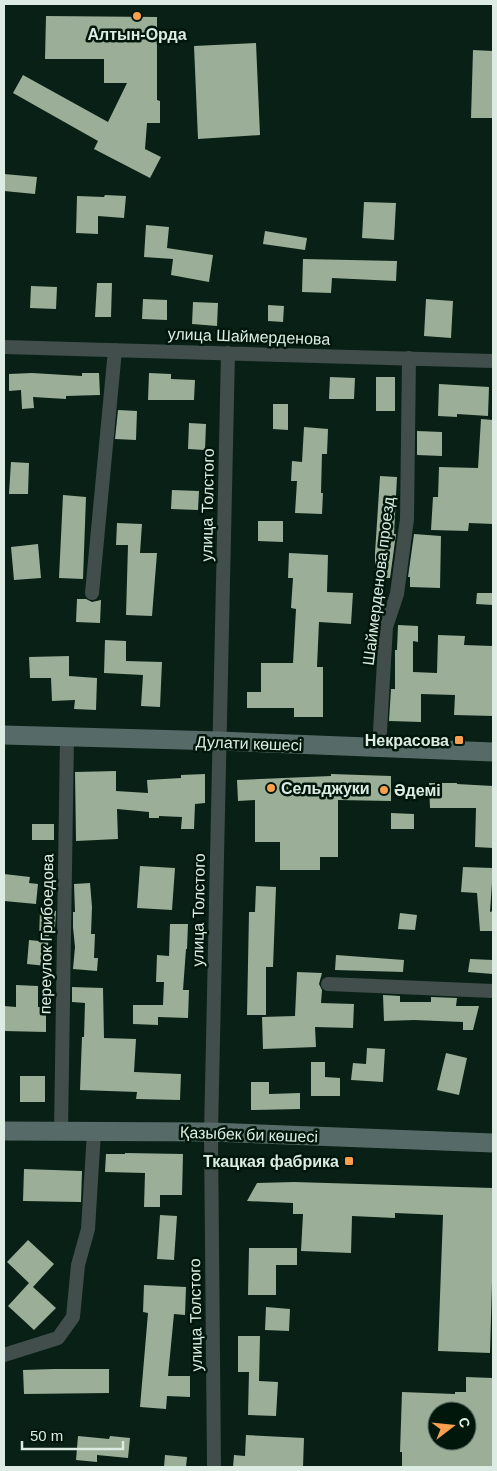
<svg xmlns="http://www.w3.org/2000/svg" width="497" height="1471" font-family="Helvetica,sans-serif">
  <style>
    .building { fill: #9bae97; fill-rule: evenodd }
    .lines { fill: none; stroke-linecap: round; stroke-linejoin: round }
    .minor { stroke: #414e4b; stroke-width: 14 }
    .secondary { stroke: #566b67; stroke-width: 19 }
    .poi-dot { fill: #f99f4d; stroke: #01170c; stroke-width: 2 }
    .labels { text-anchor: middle; stroke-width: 5; stroke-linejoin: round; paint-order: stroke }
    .poi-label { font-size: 16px; font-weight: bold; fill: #ddece3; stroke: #01170c; text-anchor: end }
    .street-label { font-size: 16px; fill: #ddece3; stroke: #01170c }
  </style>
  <rect width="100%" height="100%" fill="#082015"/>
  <!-- building -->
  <path class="building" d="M46,16L157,17V100L160,101V123H147L145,149L161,157L150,178L94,149L98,141L13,93L23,75L108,122L127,83H104V59H45Z
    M256,43L260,135L198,139L194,46Z
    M473,50L493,51V118H471Z
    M4,174L37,177L35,194L4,191Z
    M105,195L126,196L124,218L98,216V234L76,233L77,196L104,197Z
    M364,202L396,203L394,240L362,238Z
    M146,225L169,227L167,248L213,255L209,282L171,275L173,259L144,257Z
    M265,231L307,238L305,250L263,244Z
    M303,259L397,261L396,281L332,278L331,293L302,292Z
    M97,283H112L111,317H95Z
    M31,286L57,287L56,309L30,308Z
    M143,299L167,300V320L142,319Z
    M426,299L453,301L451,338L424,336Z
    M193,302L218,303L217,326L192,324Z
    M268,305L284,306L283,322L268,321Z
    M32,373L82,376V373H99L100,395L66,396V399L33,397L34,408L22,409L21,390L9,391V374Z
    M149,373L171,374V379L195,380L194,400H148Z
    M330,377L355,378L354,399H329Z
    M376,377H395V411H376Z
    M439,384L489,387L488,416L457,414V417L438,416Z
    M273,404H288V430L273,429Z
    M118,410L137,411L136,440L115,439Z
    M481,419L493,420V524L469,523L468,531L431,530L433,497H438L439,467L478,468Z
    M189,423L206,424L205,450L188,449Z
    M304,427L328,429L327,454H322L321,493H323L322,514L295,513L297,481H291L292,461L302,462Z
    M417,431L442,432V456L417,455Z
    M11,462L29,463L28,494H9Z
    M380,476L397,477L394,534H396L390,578H375V553Z
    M172,490L199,491L198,510L171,509Z
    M63,495L86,497L83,579L59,578Z
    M258,521H283V542L258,541Z
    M117,523L142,524L140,553H157L152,616L126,615L128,545H116Z
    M414,534L441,536L440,588L410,587V577H408Z
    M38,544L41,578L14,580L11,547Z
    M289,553L328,555L327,592L353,593L351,624L319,622L317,667H323V717H294V708H247V692H261V663H293L296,609L291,608L293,578H288Z
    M477,593H493V605L476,604Z
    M77,599H86L92,602L101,600L100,623L76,622Z
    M398,625L418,626V642L413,641V672L437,673L438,635L465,636L464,645L493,646V716L454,715L455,695L421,694V722L389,721L391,689H395V650H397Z
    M105,640L126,641V661L162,662L160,707L141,706L143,675L104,673Z
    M69,656V676L97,678L96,710L74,709L75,700L52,701L51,678H30L29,657Z
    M116,771V791L148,793L147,780L181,778V775L205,774V803L195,804L194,829H181L182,817L159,816V818H149V812L117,809L118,839L76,841L75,772Z
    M331,774L391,776V801L338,800V857H320V870H280V842H255V800L238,801L237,780L331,776Z
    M429,783H457V784L493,786V848L475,847L476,808H430Z
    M391,813L414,814V829H391Z
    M32,824H54V840H32Z
    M140,866L175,868L172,910L137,908Z
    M463,867L493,868L490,912L493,911V931H480L477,893L461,892Z
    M4,874L30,877L29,883L38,884L36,904L4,901Z
    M90,883L92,907L91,934H95L94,958H98L97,971L73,969L75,947L73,927V912H75L74,884Z
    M256,886L276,887L273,967H266V1015H247L249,912H255Z
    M40,910L56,911L55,927L50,926L46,966L27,964L29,940L39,941Z
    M400,913L417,915L415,930L398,929Z
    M170,924H188L187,949H186L183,990H189L188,1018L158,1017V1025L133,1024V1005H163L164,982H156L157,955L169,956Z
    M336,955L404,960L403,972L335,970Z
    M470,959L493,960V974L468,972Z
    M297,972L322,973L319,984L322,990L321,1003L354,1004L353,1028L315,1027L316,1047L263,1049L262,1017L295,1016Z
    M16,985L38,986V1007H46V1032L4,1031V1006L16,1007Z
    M72,987L103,988L104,1038L136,1039L134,1072L181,1074L180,1100L136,1099L137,1092L80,1090L82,1037H84L85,1003L72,1002Z
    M383,995L400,996V1002H431V997L457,998L456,1006H479L473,1030H463V1022L414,1020L384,1021Z
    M367,1048L385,1049L383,1082L351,1080L353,1063L366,1064Z
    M446,1053L467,1058L459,1095L437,1090Z
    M311,1062H325V1077L340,1078V1096H311Z
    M20,1076H45V1102H20Z
    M251,1082H269V1094L300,1093V1109L251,1110Z
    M125,1153L183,1154L182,1195H160V1207H144L145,1173L105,1172L106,1154H125Z
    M24,1169L82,1171L81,1202L23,1201Z
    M294,1182L493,1188V1247L490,1353L438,1351L443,1215L395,1213V1218L352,1216L351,1253L301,1251L303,1214H293V1203L247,1201L257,1183Z
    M160,1215L177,1216L174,1260L157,1259Z
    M28,1240L54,1264L33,1287L56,1308L34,1330L8,1306L29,1283L7,1262Z
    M249,1248H297V1265H276V1295H248Z
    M144,1285L186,1287L185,1315L174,1314L168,1376H190V1397L167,1396L166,1409L140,1407L148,1313L143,1312Z
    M266,1307L290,1309L289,1331L265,1330Z
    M238,1336H260L259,1381L278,1382L276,1416L248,1415L249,1372H238Z
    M54,1369H109V1393L24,1394L23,1370Z
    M466,1377L493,1378V1467H402V1452H400L402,1392L455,1394V1392H466ZM437,1411H467V1441H437Z
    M246,1435L304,1438L303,1467H233L234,1455L245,1456Z
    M78,1436L109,1439L110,1436L130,1438L128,1458L97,1455V1462L76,1460Z
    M165,1455L187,1457L186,1467H164Z"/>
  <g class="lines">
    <!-- minor -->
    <path class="minor" d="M4,347L493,361
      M92,593L115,350
      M379,748L386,627L397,594L407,519L409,358
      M328,984L493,991
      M61,1132L67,737
      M4,1355L58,1338L73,1317L78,1265L88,1229L94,1132
      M214,1467L211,1132L228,353"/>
    <!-- secondary -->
    <path class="secondary" d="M4,735L219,741L493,752
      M4,1131L211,1132L493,1143"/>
  </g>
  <!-- markers -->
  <g class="poi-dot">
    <circle cx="137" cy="16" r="5"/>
    <rect x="454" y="735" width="10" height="10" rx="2.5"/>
    <circle cx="271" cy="788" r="5"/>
    <circle cx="384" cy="790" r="5"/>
    <rect x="344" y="1156" width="10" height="10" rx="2.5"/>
  </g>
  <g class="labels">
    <!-- poi labels -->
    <g class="poi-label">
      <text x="137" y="40" text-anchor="middle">Алтын-Орда</text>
      <text x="449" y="746">Некрасова</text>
      <text x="281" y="794" text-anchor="start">Сельджуки</text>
      <text x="394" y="796" text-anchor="start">Әдемі</text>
      <text x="339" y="1167">Ткацкая фабрика</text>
    </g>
    <!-- street labels -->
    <g class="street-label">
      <text transform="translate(249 336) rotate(2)" y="6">улица Шаймерденова</text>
      <text transform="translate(207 505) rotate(-89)" y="6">улица Толстого</text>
      <text transform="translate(378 581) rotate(-83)" y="6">Шаймерденова проезд</text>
      <text transform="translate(249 743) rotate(2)" y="6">Дулати көшесі</text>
      <text transform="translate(198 910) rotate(-89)" y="6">улица Толстого</text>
      <text transform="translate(46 934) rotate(-89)" y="6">переулок Грибоедова</text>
      <text transform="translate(249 1134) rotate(2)" y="6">Қазыбек би көшесі</text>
      <text transform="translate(195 1315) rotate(-91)" y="6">улица Толстого</text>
    </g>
  </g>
  <!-- border -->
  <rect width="497" height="1471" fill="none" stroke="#ddece3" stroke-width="10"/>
  <!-- north arrow -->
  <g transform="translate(452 1426) rotate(74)"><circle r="24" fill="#01170c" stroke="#596c62"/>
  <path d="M0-4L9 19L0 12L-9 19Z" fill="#f99f4d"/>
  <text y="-8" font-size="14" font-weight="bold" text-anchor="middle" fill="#ddece3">С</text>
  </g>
  <!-- scale -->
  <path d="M22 1441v8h101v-8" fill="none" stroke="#ddece3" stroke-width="2.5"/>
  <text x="30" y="1441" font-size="15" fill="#ddece3" stroke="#01170c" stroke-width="4" paint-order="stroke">50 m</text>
</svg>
